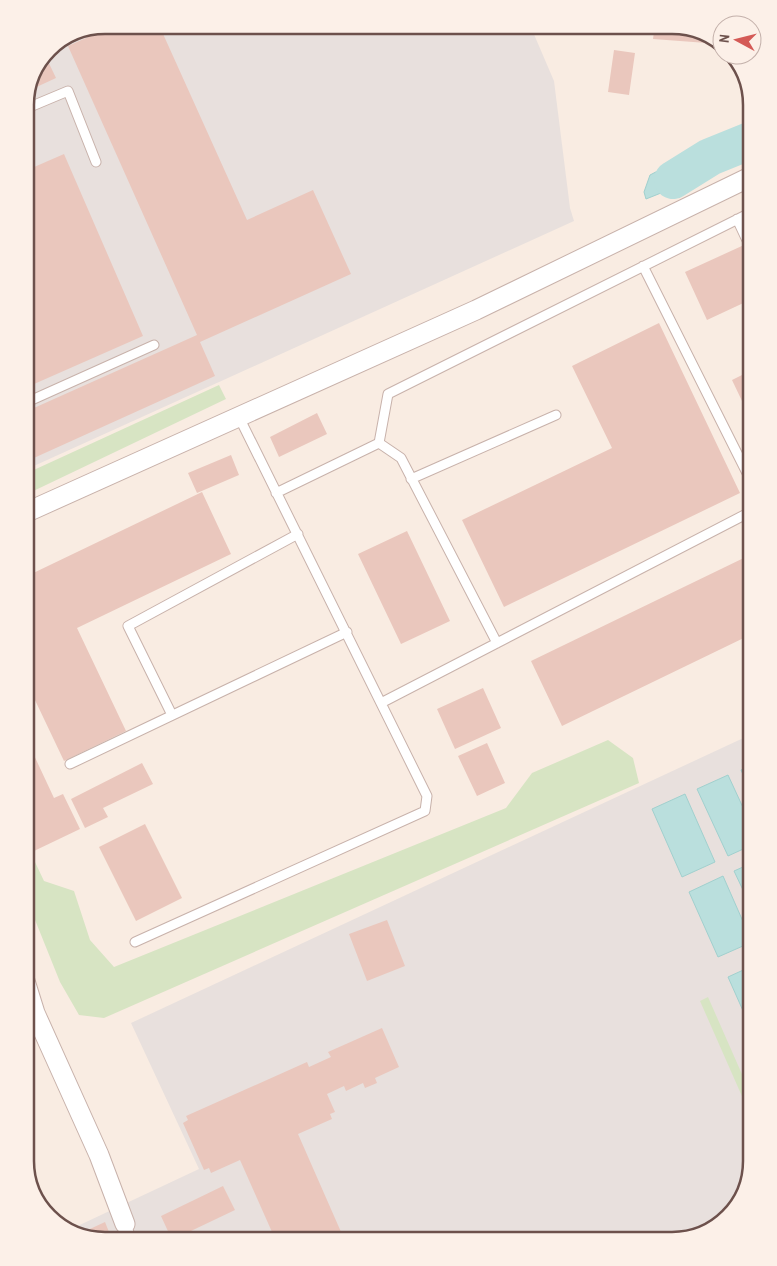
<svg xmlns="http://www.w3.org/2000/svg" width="777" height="1266" font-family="'Archivo Narrow',sans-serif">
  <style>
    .industrial { fill: #e8e0dd }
    .green { fill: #d7e4c3 }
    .water { fill: #badfdd; stroke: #a1d0ce }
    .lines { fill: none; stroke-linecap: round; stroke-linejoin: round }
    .river { stroke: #badfdd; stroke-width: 38 }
    .building { fill: #eac7bd }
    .lane-casing { stroke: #c8b2ab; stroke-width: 11 }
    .street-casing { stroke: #c8b2ab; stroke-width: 21 }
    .lane { stroke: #fff; stroke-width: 9 }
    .street { stroke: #fff; stroke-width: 19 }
    .rim { fill: none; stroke: #6d514c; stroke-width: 2.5 }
  </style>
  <rect width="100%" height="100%" fill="#f9ece2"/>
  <!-- industrial -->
  <path class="industrial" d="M105,25H530L554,81L570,208L574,221L25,470V100L49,48Z
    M752,734V1162L741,1201L708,1233L672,1241H100L69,1230L199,1169L131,1023Z"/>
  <!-- green -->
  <path class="green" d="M219,385L226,399L25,495V474Z
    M608,740L633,758L639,783L104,1018L79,1015L60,982L25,895V841L44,881L74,891L90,940L114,967L506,808L532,773Z
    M708,997L752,1097V1119L700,1001Z"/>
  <!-- water -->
  <path class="water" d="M752,130V152L728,163L731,137Z
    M719,139L716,171L646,199L644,192L650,175L671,164L699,156Z
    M752,765V794L741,770Z
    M728,775L752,827V845L728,856L697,789Z
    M685,794L715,862L682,877L652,809Z
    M752,863V909L734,871Z
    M723,876L752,942L718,957L689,892Z
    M752,966V1031L728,977Z"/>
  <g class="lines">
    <!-- river -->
    <path class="river" d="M673,180L710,157L752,140"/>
  </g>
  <!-- building -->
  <path class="building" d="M115,25H159L247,220L313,190L351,274L200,342L215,376L25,462V412L197,335L68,46Z
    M655,25H678L717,39L720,44L653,39Z
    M614,50L635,53L629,95L608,92Z
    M45,55L56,78L30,90L36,77Z
    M64,154L143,336L25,388V171Z
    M744,245L752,262V299L707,320L685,272Z
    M659,323L740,493L504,607L462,520L612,448L572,366Z
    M752,370V422L732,380Z
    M317,413L327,434L279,457L270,437Z
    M231,455L239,475L197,493L188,473Z
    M202,492L231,554L77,628L126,731L64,761L25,679V577Z
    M407,531L450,621L401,644L358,554Z
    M752,554V634L562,726L531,661Z
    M483,688L501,728L455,749L437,709Z
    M25,736L54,798L63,794L80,829L34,851L25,831Z
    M487,743L505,783L477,796L458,756Z
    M142,763L153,784L103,808L108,817L85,828L71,799Z
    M145,824L182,898L136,921L99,847Z
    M387,920L405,966L367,981L349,934Z
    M382,1028L399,1067L375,1078L377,1083L365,1088L363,1083L346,1091L344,1086L327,1094L335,1112L330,1114L332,1119L298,1134L345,1241H276L240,1160L211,1173L209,1168L204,1170L183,1123L188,1120L186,1116L307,1062L309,1067L331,1057L328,1052Z
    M223,1186L235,1210L172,1240L161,1216Z
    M105,1222L111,1237L100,1241L79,1234Z"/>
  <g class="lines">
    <defs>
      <path id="lane" d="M25,109L68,91L96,162
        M737,219L752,251
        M643,266L752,483
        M25,403L154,345
        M379,443L401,458L497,643
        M411,479L556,415
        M276,493L379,443L388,394L752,212
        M381,703L752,511
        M172,715L128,626L298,534
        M70,764L347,632
        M135,942L425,811L427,796L239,417
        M125,1224L133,1241"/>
      <path id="street" d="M25,513L476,310L752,176
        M25,981L35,1013L99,1155L125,1224"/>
    </defs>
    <!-- lane casing -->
    <use href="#lane" class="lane-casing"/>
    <!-- street casing -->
    <use href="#street" class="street-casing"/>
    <!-- lane -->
    <use href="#lane" class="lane"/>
    <!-- street -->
    <use href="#street" class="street"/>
  </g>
  <!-- crop -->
  <path d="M0 0H777V1266H0ZM105 34H672A71 71 0 0 1 743 105V1161A71 71 0 0 1 672 1232H105A71 71 0 0 1 34 1161V105A71 71 0 0 1 105 34Z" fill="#fcf0e8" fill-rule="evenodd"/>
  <path class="rim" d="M105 34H672A71 71 0 0 1 743 105V1161A71 71 0 0 1 672 1232H105A71 71 0 0 1 34 1161V105A71 71 0 0 1 105 34Z"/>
  <!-- north arrow -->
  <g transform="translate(737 40) rotate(277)"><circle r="24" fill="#fcf0e8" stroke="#c3b0aa"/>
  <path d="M0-4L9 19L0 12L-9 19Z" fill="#d45a56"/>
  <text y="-8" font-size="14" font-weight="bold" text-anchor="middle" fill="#6d514c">N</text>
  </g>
</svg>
